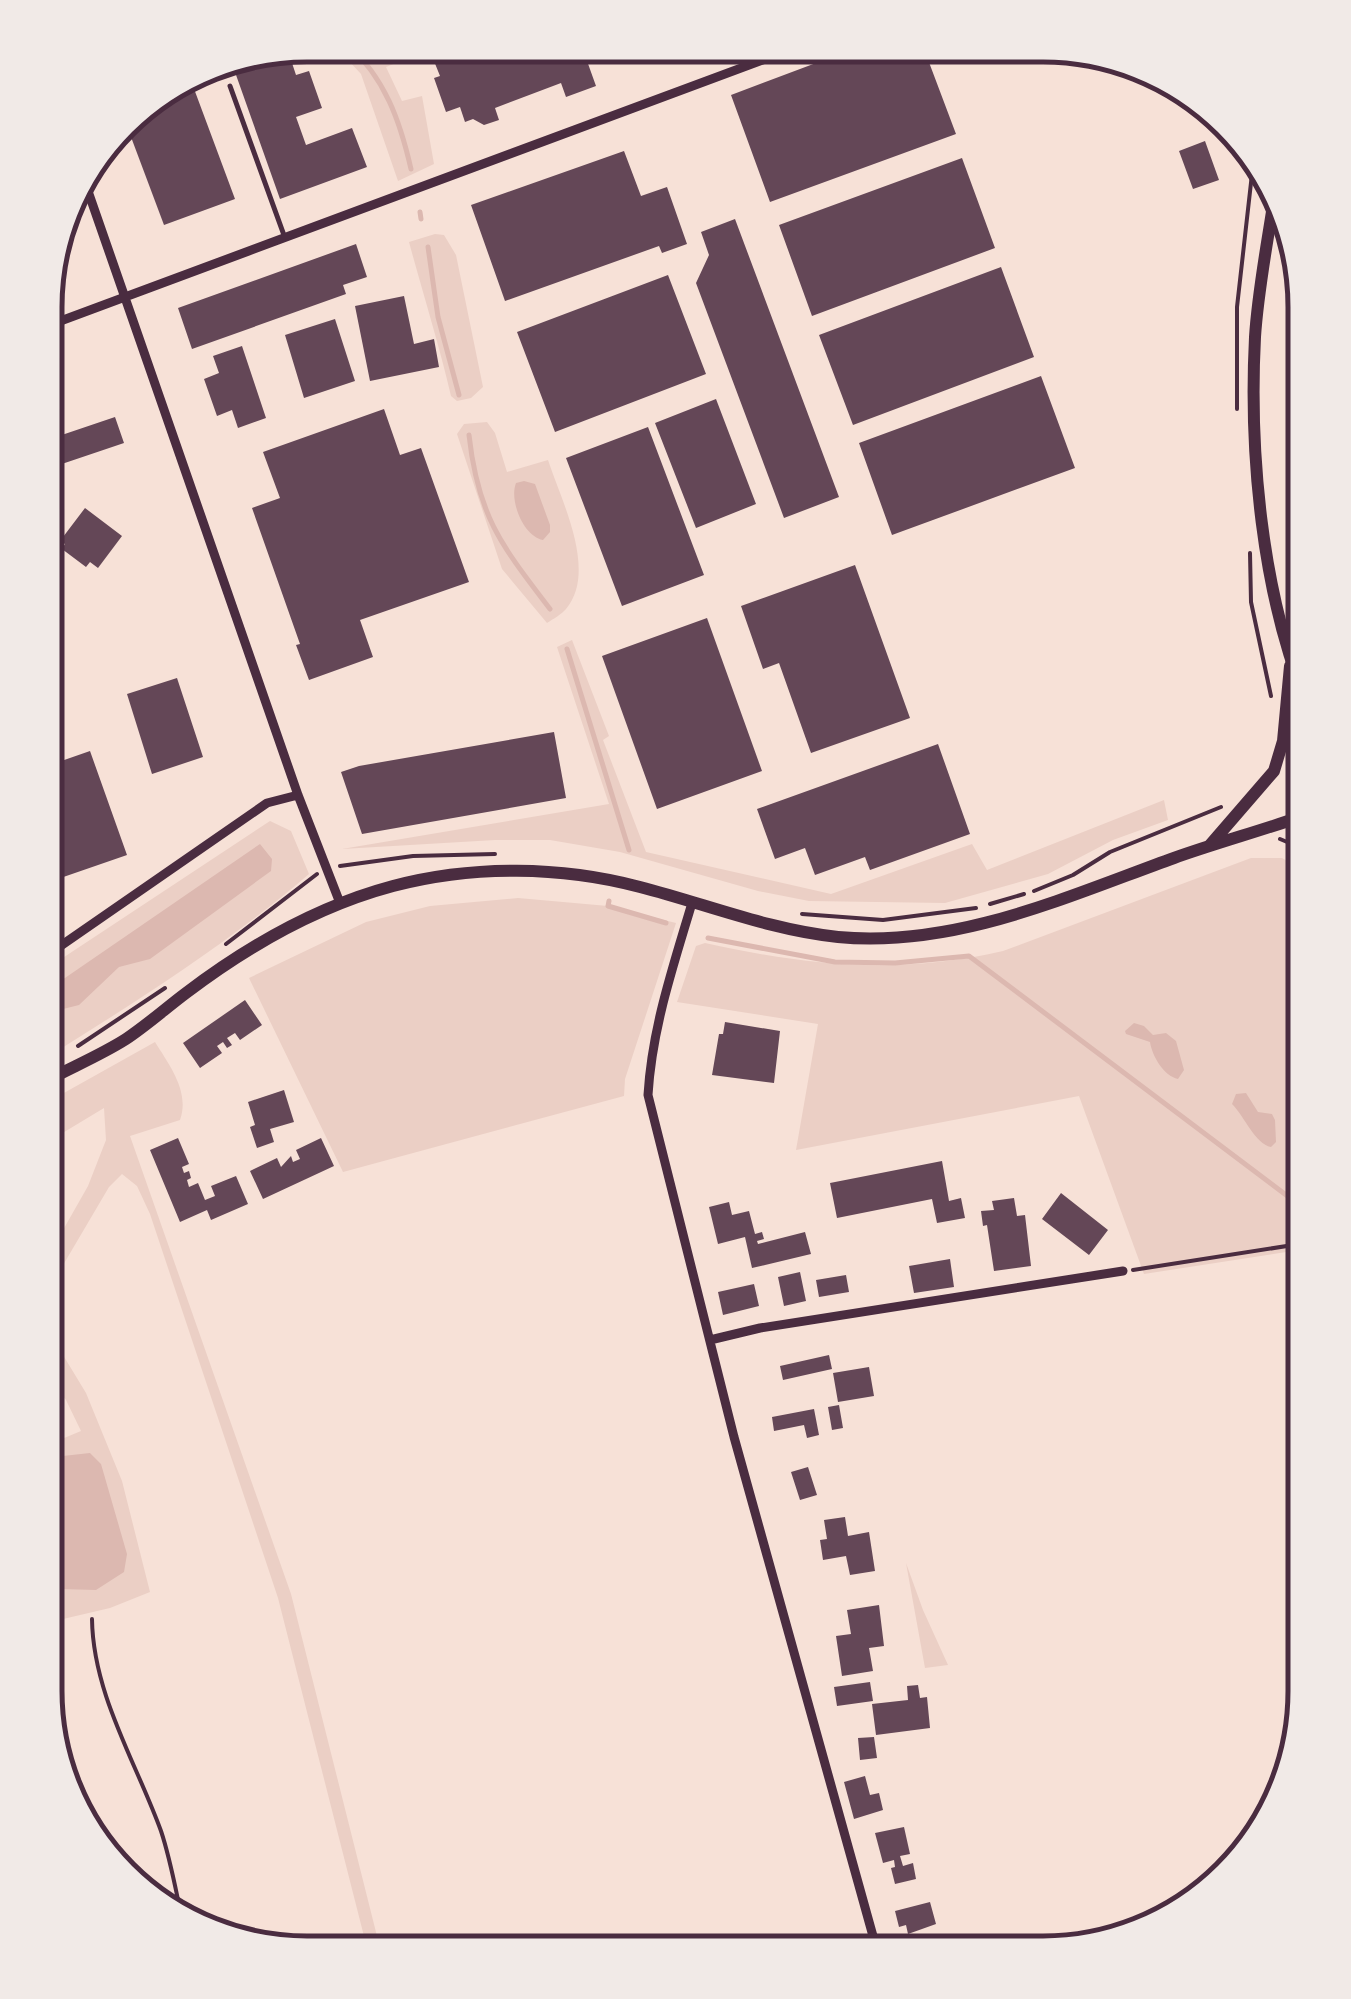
<svg xmlns="http://www.w3.org/2000/svg" width="1351" height="1999" font-family="'Titillium Web',sans-serif">
  <style>
    .green { fill: #ebcfc5 }
    .water { fill: #dcb8b0 }
    .lines { fill: none; stroke-linecap: round; stroke-linejoin: round }
    .stream { stroke: #dcb8b0; stroke-width: 5 }
    .building { fill: #644757 }
    .path { stroke: #4a2c40; stroke-width: 4 }
    .service { stroke: #4a2c40; stroke-width: 5 }
    .minor { stroke: #4a2c40; stroke-width: 9 }
    .secondary { stroke: #4a2c40; stroke-width: 12 }
    .rim { fill: none; stroke: #4a2c40; stroke-width: 5 }
  </style>
  <rect width="100%" height="100%" fill="#f7e1d7"/>
  <!-- green -->
  <path class="green" d="M334,45L413,46L414,56L386,67L402,101L422,96L434,164L398,181L361,74Z
    M435,234L444,235L456,255L483,387L471,398L457,401L451,396C439,344 423,294 409,242Z
    M487,422L495,433L507,472L548,460C561,500 598,571 566,609C562,614 553,619 547,623L502,569L457,434L464,424Z
    M572,640L609,736L603,740L646,852L831,894L972,844L987,870L1164,800L1168,820L1113,840L1048,874L945,903L809,901L758,891L620,852L550,840H495L342,849L609,804L557,647Z
    M270,821L291,831L309,874C228,944 137,1001 46,1058V969Z
    M1251,858H1282L1306,872V1175L1296,1180L1300,1191L1306,1194V1249L1144,1274L1079,1096L796,1150L818,1024L677,1002L696,946L705,943C809,966 899,975 1003,951Z
    M518,898L608,906L676,923L625,1079L624,1096L343,1172L249,978L366,922L430,906Z
    M155,1042C170,1066 190,1092 180,1120L130,1136L291,1594L381,1952H368L278,1598L150,1214L137,1186L122,1174L109,1187L46,1294V1260L88,1186L106,1140L104,1108L46,1143V1103Z
    M46,1327L86,1393L122,1481L150,1592L110,1608L46,1623L45,1446L81,1431L66,1400L50,1379L46,1381Z
    M906,1563L923,1610L948,1665L925,1668Z"/>
  <!-- water -->
  <path class="water" d="M524,481L535,484L550,525V532L543,540C523,536 509,500 516,483Z
    M260,844L272,859L271,871L150,959L119,967L79,1005L55,1011L46,991Z
    M1134,1023L1144,1026L1153,1035L1166,1033L1176,1041L1184,1070L1178,1079C1164,1076 1152,1056 1150,1042L1126,1034L1125,1031Z
    M1246,1093L1258,1112L1272,1114L1275,1120L1276,1142L1271,1147C1255,1144 1245,1117 1232,1104L1236,1094Z
    M90,1453L101,1464L127,1554L124,1572L96,1590L59,1589L45,1570V1458Z"/>
  <g class="lines">
    <!-- stream -->
    <path class="stream" d="M348,45C385,78 400,121 411,169
      M420,212L421,219
      M428,247L438,317L459,395
      M469,435C478,517 502,546 550,609
      M567,649L629,850
      M609,901L608,906L666,923
      M708,938L835,962L895,963L969,956L1306,1210"/>
  </g>
  <!-- building -->
  <path class="building" d="M442,46L582,47L596,86L566,97L561,83L495,108L499,120L484,125L473,119L465,122L460,107L446,112L434,78L440,76L434,61L446,56Z
    M287,48L296,75L309,71L322,108L296,117L306,145L352,128L367,167L280,199L230,58Z
    M856,48L924,49L956,134L770,202L731,95Z
    M190,78L235,199L164,225L125,121L135,110Z
    M1205,141L1219,180L1193,189L1179,151Z
    M624,151L641,196L667,187L687,244L662,253L659,246L505,301L471,205Z
    M962,158L995,248L812,316L779,225Z
    M735,219L839,497L784,518L696,283L709,255L701,232Z
    M356,244L367,277L343,285L346,294L192,349L178,308Z
    M1001,267L1034,357L853,425L819,335Z
    M668,275L706,374L555,432L517,332Z
    M404,296L414,344L434,339L439,367L370,381L355,306Z
    M335,319L355,381L304,398L285,335Z
    M242,346L266,418L238,428L232,410L217,416L204,379L219,373L213,356Z
    M1041,376L1075,468L892,535L859,443Z
    M716,399L756,504L696,528L655,423Z
    M384,409L400,455L421,448L469,582L360,620L373,657L309,680L296,645L300,644L252,508L280,498L263,452Z
    M115,417L124,443L47,469V440Z
    M648,427L704,575L622,606L566,458Z
    M85,508L122,536L98,568L90,562L86,567L62,549L65,544L60,541Z
    M855,565L910,718L811,753L779,663L763,669L741,606Z
    M707,618L762,771L657,809L602,656Z
    M177,678L203,757L152,774L127,694Z
    M554,732L566,798L362,834L341,772L359,766Z
    M938,744L970,834L870,870L865,857L815,875L805,848L775,859L757,809Z
    M90,751L127,855L46,883L47,766Z
    M245,1000L262,1025L240,1040L235,1033L227,1038L232,1045L227,1048L223,1042L217,1046L222,1053L200,1068L183,1043Z
    M725,1022L780,1031L774,1083L712,1075L719,1034H723Z
    M284,1090L294,1122L270,1129L274,1142L257,1148L250,1127L255,1125L248,1102Z
    M178,1138L189,1164L182,1167L184,1173L189,1171L191,1178L187,1180L189,1187L198,1183L205,1200L215,1196L211,1186L236,1176L248,1204L211,1220L207,1210L180,1222L150,1150Z
    M321,1138L334,1166L263,1199L250,1171L277,1158L281,1167L291,1156L293,1162L300,1159L296,1150Z
    M942,1161L949,1201L961,1198L965,1218L937,1223L932,1199L837,1218L830,1183Z
    M1061,1193L1108,1230L1089,1255L1042,1219Z
    M1014,1198L1017,1216L1025,1215L1031,1266L994,1271L987,1225L983,1226L981,1211L994,1210L992,1201Z
    M729,1202L732,1215L749,1211L755,1234L762,1232L764,1239L757,1241L758,1244L805,1232L811,1254L752,1268L745,1237L718,1244L709,1207Z
    M950,1259L954,1287L914,1293L909,1266Z
    M800,1272L806,1301L784,1306L778,1277Z
    M846,1275L849,1292L819,1297L816,1280Z
    M754,1284L759,1306L723,1315L718,1292Z
    M829,1355L832,1369L783,1380L780,1366Z
    M869,1367L874,1396L838,1402L833,1373Z
    M839,1405L843,1428L832,1430L828,1407Z
    M814,1409L819,1435L807,1438L804,1425L774,1431L772,1417Z
    M808,1467L817,1495L800,1500L791,1472Z
    M845,1517L848,1536L869,1532L875,1571L850,1575L846,1556L823,1560L820,1540L827,1539L824,1520Z
    M879,1605L884,1646L869,1648L873,1671L842,1676L836,1636L851,1634L847,1610Z
    M870,1682L873,1701L837,1706L834,1687Z
    M918,1685L920,1698L927,1697L930,1728L876,1735L872,1704L908,1700L907,1686Z
    M874,1737L877,1758L860,1760L858,1738Z
    M865,1776L870,1795L879,1793L883,1810L854,1819L844,1782Z
    M904,1827L910,1854L900,1856L903,1866L913,1863L916,1879L895,1884L891,1868L895,1867L894,1860L883,1863L875,1833Z
    M930,1902L936,1924L908,1934L906,1925L899,1927L895,1911Z"/>
  <g class="lines">
    <!-- path -->
    <path class="path" d="M1237,409V307L1253,165
      M1250,553L1251,602L1271,696
      M1280,839L1306,850
      M340,866L413,856L495,854
      M1034,891L1073,875L1110,852L1221,807
      M990,904L1024,894
      M802,914L883,920L976,908
      M226,944L317,874
      M78,1046L165,988
      M1133,1270L1306,1243
      M92,1619C93,1694 136,1762 161,1831C170,1858 175,1886 181,1914"/>
    <!-- service -->
    <path class="service" d="M230,86L285,238"/>
    <!-- minor -->
    <path class="minor" d="M82,174L298,795L340,903
      M47,326L795,48
      M692,903C673,967 652,1028 648,1095L734,1437L878,1954
      M46,956L267,803L298,795
      M710,1340L760,1328L1123,1271"/>
    <!-- secondary -->
    <path class="secondary" d="M1275,192C1268,240 1258,289 1255,337C1249,454 1262,593 1306,701
      M1306,820L1300,802L1306,780
      M1210,845L1274,771L1283,741L1290,666
      M46,1081C72,1067 101,1055 126,1039C147,1025 166,1008 186,993C248,946 318,906 393,886C473,865 561,866 640,887C706,904 770,930 838,937C955,948 1066,897 1174,858C1216,843 1260,831 1303,816"/>
  </g>
  <!-- crop -->
  <path d="M0 0H1351V1999H0ZM307 62H1043A245 245 0 0 1 1288 307V1691A245 245 0 0 1 1043 1936H307A245 245 0 0 1 62 1691V307A245 245 0 0 1 307 62Z" fill="#f1eae7" fill-rule="evenodd"/>
  <path class="rim" d="M307 62H1043A245 245 0 0 1 1288 307V1691A245 245 0 0 1 1043 1936H307A245 245 0 0 1 62 1691V307A245 245 0 0 1 307 62Z"/>
</svg>
